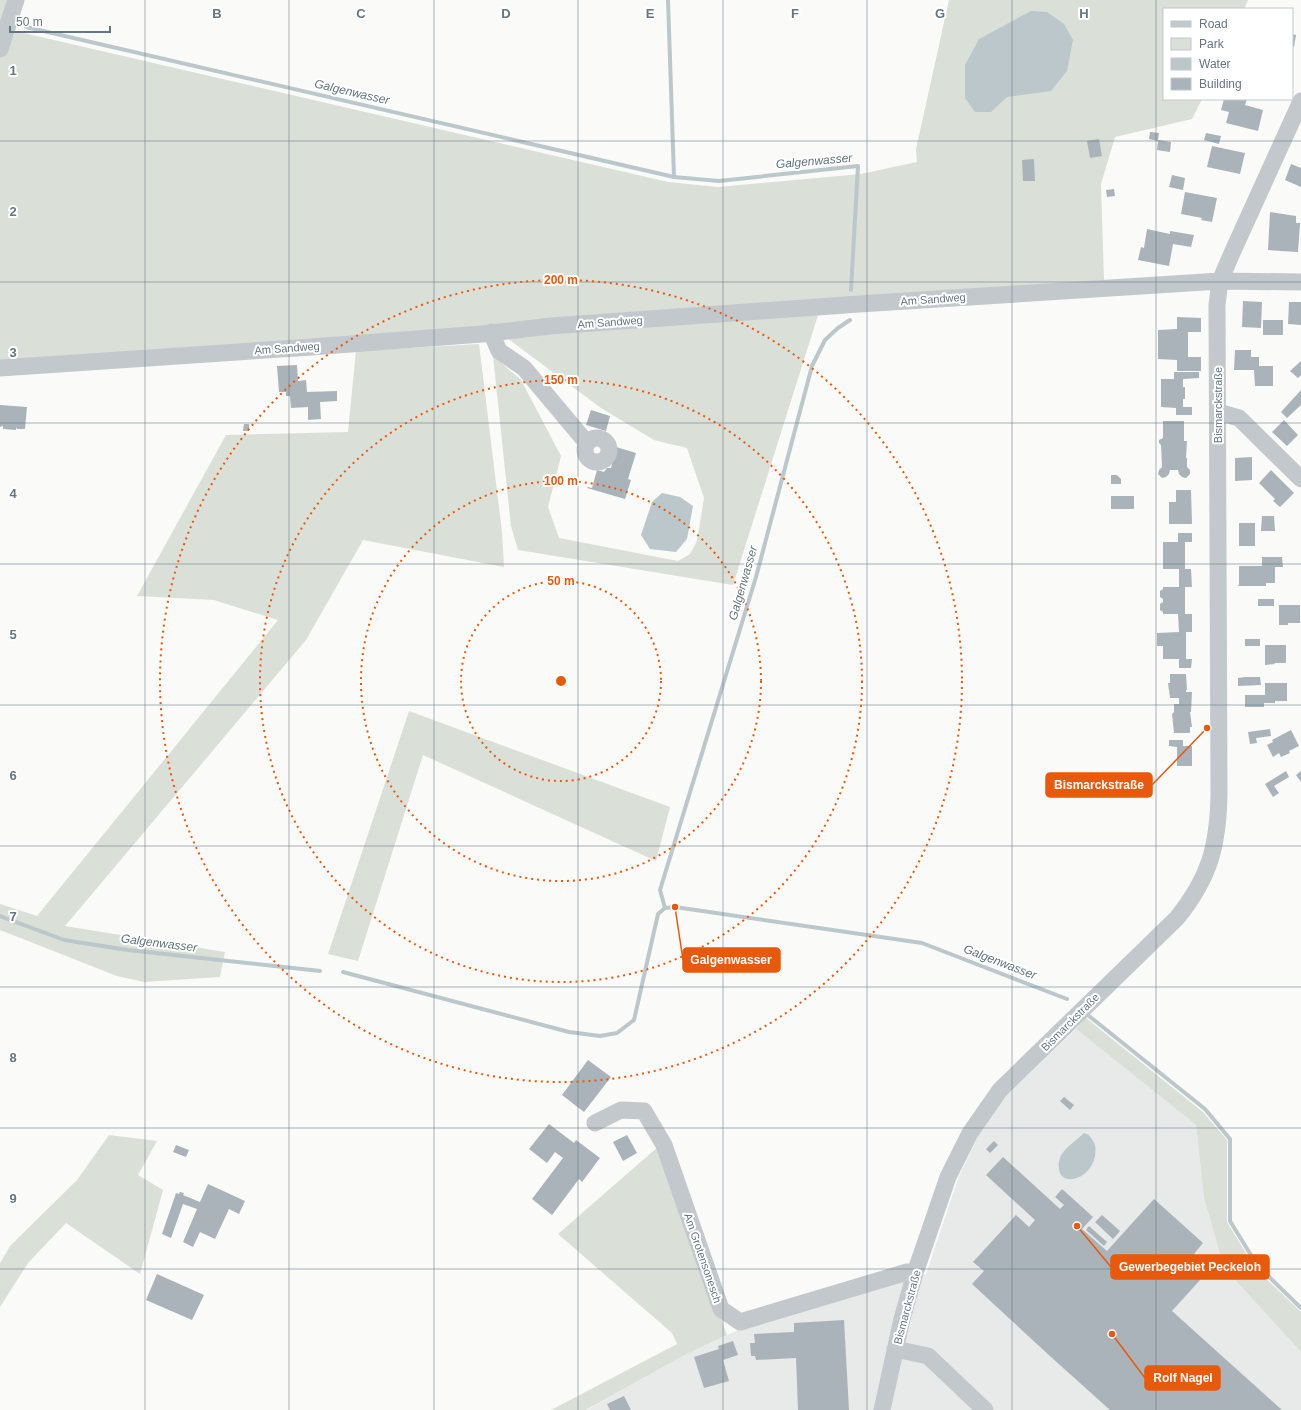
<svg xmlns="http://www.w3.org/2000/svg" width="1301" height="1410" font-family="Helvetica,sans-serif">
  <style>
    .built { fill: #e8e9e9 }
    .green { fill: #dadfd7 }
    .water { fill: #bbc7cb }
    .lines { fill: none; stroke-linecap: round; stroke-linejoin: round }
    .stream { stroke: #bbc7cb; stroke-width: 4 }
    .building { fill: #aab3b9 }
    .minor { stroke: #c3c8cc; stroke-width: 17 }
    .grid { fill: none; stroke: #657683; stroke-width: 1; stroke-opacity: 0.55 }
    .ring { fill: none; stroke: #e8590c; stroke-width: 2; stroke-dasharray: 2 4 }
    .labels { text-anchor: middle; stroke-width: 4; stroke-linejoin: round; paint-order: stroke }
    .street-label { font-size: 11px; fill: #657683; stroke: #fff }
    .water-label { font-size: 12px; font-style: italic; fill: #60757c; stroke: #fff }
    .grid-label { font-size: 13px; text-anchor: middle; font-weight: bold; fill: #657683; stroke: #fff; stroke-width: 4; stroke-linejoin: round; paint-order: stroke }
    .centre { fill: #e8590c; stroke: #fff; stroke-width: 2 }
    .ring-label { font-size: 12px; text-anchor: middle; font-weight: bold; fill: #e8590c; stroke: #fff; stroke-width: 4; stroke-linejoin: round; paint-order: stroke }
    .leader { fill: none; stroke: #e8590c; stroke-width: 1.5 }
    .callout-dot { fill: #e8590c; stroke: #fff; stroke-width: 1.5 }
    .callout { fill: #e8590c; stroke: #e8590c; stroke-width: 1.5 }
    .callout-label { font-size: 12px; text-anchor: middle; font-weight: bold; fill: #fff }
  </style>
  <rect width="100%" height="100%" fill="#fafaf8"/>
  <!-- built -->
  <path class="built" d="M1076,1029L1196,1125L1204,1198L1224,1268L1301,1352V1410H587L683,1356L740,1329L926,1274L958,1179L978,1136L1007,1095Z"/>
  <!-- green -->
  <path class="green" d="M0,0H23L15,31L668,182L718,187L861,174L917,162L916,149L949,0H1248L1244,9H1164V99H1202L1192,119L1115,137L1101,184L1104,281L25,362H0Z
    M819,312L733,585L518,550L511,526L493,356L521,380L561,456L548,507L559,538L678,561L690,554L697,541L704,498L687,448L654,440L601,408L507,338Z
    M479,344L502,532L504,567L363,540L306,640L65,926L225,952L220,977L144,982L117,976L0,930V904L37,916L278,620L214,600L137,596L226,435L348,432L356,351Z
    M409,711L670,807L656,861L423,755L358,961L328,954Z
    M1086,1018L1203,1112L1227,1140V1222L1255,1268L1301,1312V1352L1224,1268L1204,1198L1196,1125L1076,1029Z
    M109,1135L157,1141L138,1175L163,1190L140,1274L66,1223L28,1263L0,1307V1263L10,1246L77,1180Z
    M659,1146L727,1335L683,1356L586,1410H551L677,1344L672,1333L558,1234Z"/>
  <!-- water -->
  <path class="water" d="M1031,11L1047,12L1064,24L1073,40L1067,71L1051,91L1007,97L991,112H975L965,98V65L979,39Z
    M662,493L680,497L693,506L687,539L676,552L650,549L641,535L652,502Z
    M1084,1133L1089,1135C1091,1138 1094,1142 1095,1145C1100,1177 1061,1190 1059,1169C1058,1164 1059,1158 1062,1154C1067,1146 1077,1140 1084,1133Z"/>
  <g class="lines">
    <!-- stream -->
    <path class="stream" d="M668,0L674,177
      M26,27L674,177L719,181L858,166L851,290
      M665,908L660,890L756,577L812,366L825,340L838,328L850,320
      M0,916L64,940L128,950L320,971
      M343,972L569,1032L600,1036L617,1033L634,1020L658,914L665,908L675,907L922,943L1067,999
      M1089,1016L1205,1109L1230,1139V1221L1257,1265L1301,1308"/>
  </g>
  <!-- building -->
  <path class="building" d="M1292,34L1296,35L1294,47H1292Z
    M1224,99H1247L1245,105L1263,110L1258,131L1226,123L1229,112L1221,110Z
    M1150,132L1159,133L1158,140L1171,142L1170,152L1157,150L1158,141L1149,139Z
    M1206,133L1221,136L1219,144L1204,140Z
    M1099,139L1102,156L1090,158L1087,141Z
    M1212,146L1245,153L1240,174L1207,167Z
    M1034,159L1035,181H1023L1022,160Z
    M1291,164L1301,168V187L1285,180Z
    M1172,175L1185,178L1183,190L1169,187Z
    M1114,189L1115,196L1107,197L1106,190Z
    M1185,192L1217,198L1212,222L1201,220L1202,218L1181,214Z
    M1270,212L1296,216V223H1300L1298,252L1268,250Z
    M1147,229L1170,234V231L1194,235L1191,247L1173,244L1169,266L1138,260L1141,247L1144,248Z
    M1243,301L1262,302L1261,328L1242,327Z
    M1289,302H1301V325L1288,324Z
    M1177,317L1201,318V332H1188V357H1201V371H1177V360L1158,359V330L1177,329Z
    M1263,320H1283V335H1263Z
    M1235,350H1251V357H1259V366H1273V386H1255L1254,370H1234Z
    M1301,361V375L1298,378L1290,371Z
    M297,365L298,381L306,380L307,392L337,391V401L320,402L321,419L308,420V407L291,408L290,396H286V392H279L277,366Z
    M1174,372H1199V378L1183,379V387H1185V399H1183V407H1192V415H1176V408L1161,407V379H1174Z
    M1301,390V405L1287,418L1281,412Z
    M0,405L27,407L25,429H17L16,427V430L3,429V426L0,427Z
    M591,410L610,416L606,431L586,425Z
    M1284,420L1298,435L1287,446L1272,432Z
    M1163,421H1184V441H1187L1186,458H1187V467L1190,470V474L1186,478L1182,477L1179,474L1178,470H1170L1169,474L1166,477L1162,478L1158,474L1159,470L1162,467L1161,445L1159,443V440L1163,438Z
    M244,424H249V431H243Z
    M616,447L636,453L628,479L631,480L625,499L587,488L588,487L592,488L597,470L604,472L607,468H611Z
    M1252,457V480L1235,481V458Z
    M1271,470L1294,493L1280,507L1273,501L1275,499L1259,483Z
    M1111,475H1117L1121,479V484H1111Z
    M1176,490H1191L1192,524H1169V502H1176Z
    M1111,496H1134V509H1111Z
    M1262,516H1274L1275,531H1261Z
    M1239,523H1255V546H1239Z
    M1178,533H1192V542H1185V569H1191L1192,587H1185V614H1192V632H1186V659H1192L1191,668H1179V659H1163V646H1157V633L1179,632L1178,614H1163V612L1160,610V604L1163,602V599L1160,597V591L1163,589V587H1179V569H1163V542H1178Z
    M1262,557H1282L1283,567H1275V583H1266V586H1237L1239,585V566H1262Z
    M1258,599H1274V606H1258Z
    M1279,605H1300V623H1288V625H1279Z
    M1245,639H1260V646H1245Z
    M1265,645H1286V663H1274L1275,664L1265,665Z
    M1170,674H1186L1187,690H1186V692H1192L1191,712H1190L1192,727H1190V733H1174L1172,714L1174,712V704H1179V698H1170L1168,683H1170Z
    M1245,677H1260L1261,685L1238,686V678Z
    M1265,683H1287V701H1275V703H1264V707H1245V695H1265Z
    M1270,729L1271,736L1256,738L1257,743L1250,744L1248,732Z
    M1291,730L1299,746L1289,751L1290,753L1281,757L1279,753L1273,757L1267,745L1273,742L1272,740Z
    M1169,740H1183V746H1192V766H1177V747L1169,746Z
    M1286,771L1289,777L1274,786L1279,793L1273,797L1265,784Z
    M1301,771V782L1296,775Z
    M588,1060L611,1077L584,1112L562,1095Z
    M1064,1097L1074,1105L1070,1110L1060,1101Z
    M549,1124L574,1143L576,1140L600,1158L582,1182L579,1179L552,1215L532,1199L563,1158L555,1152L547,1163L529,1149Z
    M627,1135L637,1153L623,1161L613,1142Z
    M994,1141L998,1145L990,1153L986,1149Z
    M176,1145L189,1150L186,1157L173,1152Z
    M1003,1157L1060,1209L1064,1205L1055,1197L1062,1189L1071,1197L1093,1217L1082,1229L1107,1251L1154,1199L1203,1243L1194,1254L1210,1269L1172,1311L1282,1410H1110L1051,1357L972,1284L984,1271L973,1262L1016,1215L1029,1227L1035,1220L986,1175Z
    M208,1184L245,1201L239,1214L229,1209L215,1239L200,1232L193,1247L183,1242L197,1209L183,1204L171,1238L162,1234L176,1193L179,1194L180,1192L184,1193L183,1195L200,1202Z
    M1102,1215L1120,1231L1113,1239L1095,1222Z
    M1089,1226L1107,1242L1104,1246L1086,1230Z
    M157,1274L204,1295L192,1320L146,1300Z
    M844,1320L849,1410H798L796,1358L756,1360L755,1356H751L750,1343H755L754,1334L794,1332V1323Z
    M733,1341L738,1355L723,1360L729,1381L704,1388L694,1357L719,1349L718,1346Z
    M624,1396L631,1410H610L607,1404Z"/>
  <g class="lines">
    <!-- minor -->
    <path class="minor" d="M0,49L16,0
      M491,332L499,351L524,368L586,442
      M0,368L311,347L482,334L551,326L859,304L1220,281L1301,282
      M1218,412L1239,418L1301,479
      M585 450a12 12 0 1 1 24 0a12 12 0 1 1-24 0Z
      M595,1123L621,1110L644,1111L664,1145L721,1309L740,1322L907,1272L915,1273
      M895,1349L928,1356L985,1410
      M882,1410L902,1319L915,1273L948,1177L970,1133L1000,1090L1177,918C1210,877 1218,846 1219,794L1217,305L1220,281L1232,253L1301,101"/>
  </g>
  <!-- grid -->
  <path class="grid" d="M145,0V1410M289,0V1410M434,0V1410M578,0V1410M723,0V1410M867,0V1410M1012,0V1410M1156,0V1410M0,141H1301M0,282H1301M0,423H1301M0,564H1301M0,705H1301M0,846H1301M0,987H1301M0,1128H1301M0,1269H1301"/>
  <!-- distance rings -->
  <g class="ring">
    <circle cx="561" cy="681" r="100"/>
    <circle cx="561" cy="681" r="200"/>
    <circle cx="561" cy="681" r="301"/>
    <circle cx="561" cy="681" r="401"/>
  </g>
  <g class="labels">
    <!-- street labels -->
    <g class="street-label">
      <text transform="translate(933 299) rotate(-4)" y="4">Am Sandweg</text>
      <text transform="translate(610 322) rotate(-4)" y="4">Am Sandweg</text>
      <text transform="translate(287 348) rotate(-4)" y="4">Am Sandweg</text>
      <text transform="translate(1218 405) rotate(-90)" y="4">Bismarckstraße</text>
      <text transform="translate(1070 1022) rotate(-45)" y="4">Bismarckstraße</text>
      <text transform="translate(703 1258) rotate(71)" y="4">Am Grotensonesch</text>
      <text transform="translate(907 1307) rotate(-75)" y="4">Bismarckstraße</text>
    </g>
    <!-- water labels -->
    <g class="water-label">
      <text transform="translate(352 92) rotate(13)" y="4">Galgenwasser</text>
      <text transform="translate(814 161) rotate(-5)" y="4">Galgenwasser</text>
      <text transform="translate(743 583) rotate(-74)" y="4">Galgenwasser</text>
      <text transform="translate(159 943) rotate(7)" y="4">Galgenwasser</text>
      <text transform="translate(1000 962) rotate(21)" y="4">Galgenwasser</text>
    </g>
  </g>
  <g class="grid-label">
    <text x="217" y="18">B</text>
    <text x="361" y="18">C</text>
    <text x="506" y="18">D</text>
    <text x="650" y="18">E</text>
    <text x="795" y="18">F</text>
    <text x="940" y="18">G</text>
    <text x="1084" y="18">H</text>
    <text x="13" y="75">1</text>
    <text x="13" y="216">2</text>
    <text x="13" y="357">3</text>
    <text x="13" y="498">4</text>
    <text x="13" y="639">5</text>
    <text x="13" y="780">6</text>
    <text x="13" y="921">7</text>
    <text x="13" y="1062">8</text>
    <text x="13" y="1203">9</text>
  </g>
  <circle cx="561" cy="681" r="6" class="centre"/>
  <g class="ring-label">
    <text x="561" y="284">200 m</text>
    <text x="561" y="384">150 m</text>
    <text x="561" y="485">100 m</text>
    <text x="561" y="585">50 m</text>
  </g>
  <!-- callouts -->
  <path class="leader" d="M1207 728L1152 785M675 907L683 960M1077 1226L1111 1267M1112 1334L1145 1378"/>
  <g class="callout-dot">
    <circle cx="1207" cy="728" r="4"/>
    <circle cx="675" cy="907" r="4"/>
    <circle cx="1077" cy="1226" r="4"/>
    <circle cx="1112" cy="1334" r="4"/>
  </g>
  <g class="callout">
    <rect x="1046" y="773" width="106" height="24" rx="4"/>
    <rect x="683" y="948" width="97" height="24" rx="4"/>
    <rect x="1111" y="1255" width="158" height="24" rx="4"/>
    <rect x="1145" y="1366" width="75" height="24" rx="4"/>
  </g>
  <g class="callout-label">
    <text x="1099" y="789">Bismarckstraße</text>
    <text x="731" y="964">Galgenwasser</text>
    <text x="1190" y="1271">Gewerbegebiet Peckeloh</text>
    <text x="1183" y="1382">Rolf Nagel</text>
  </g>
  <!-- legend -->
  <rect x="1163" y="8" width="130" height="92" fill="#ffffff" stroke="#c1c8cd"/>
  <rect x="1171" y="21" width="20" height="6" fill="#c3c8cc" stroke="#c1c8cd"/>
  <text x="1199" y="28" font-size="12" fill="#657683">Road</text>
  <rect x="1171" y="38" width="20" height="12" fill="#dadfd7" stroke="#c1c8cd"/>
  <text x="1199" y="48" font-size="12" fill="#657683">Park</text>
  <rect x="1171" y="58" width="20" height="12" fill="#bbc7cb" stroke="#c1c8cd"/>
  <text x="1199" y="68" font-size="12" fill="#657683">Water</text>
  <rect x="1171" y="78" width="20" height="12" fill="#aab3b9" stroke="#c1c8cd"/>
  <text x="1199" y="88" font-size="12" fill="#657683">Building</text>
  <!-- scale -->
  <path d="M10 26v6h100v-6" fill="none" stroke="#657683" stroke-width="2"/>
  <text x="16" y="26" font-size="12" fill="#657683" stroke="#ffffff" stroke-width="3" paint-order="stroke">50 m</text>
</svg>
